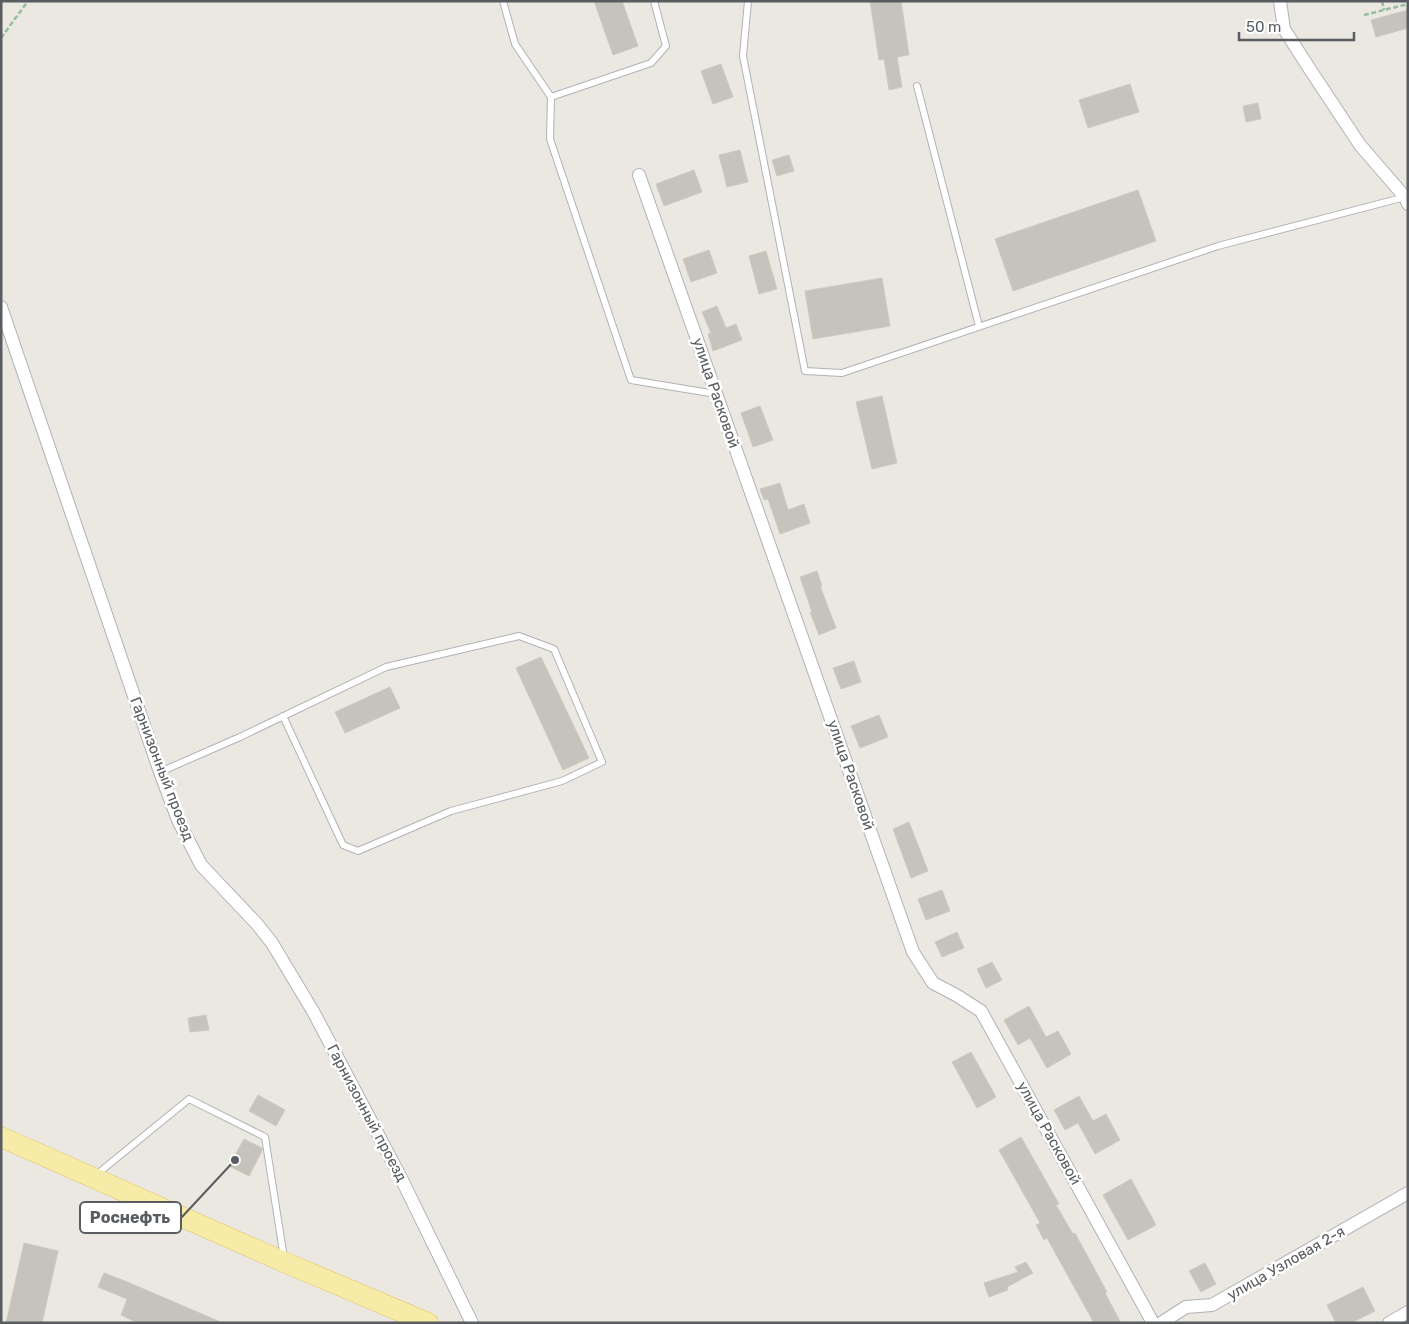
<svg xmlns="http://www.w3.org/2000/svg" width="1409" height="1324" font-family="Rubik,sans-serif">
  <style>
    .building { fill: #c6c3bd; stroke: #cecabf }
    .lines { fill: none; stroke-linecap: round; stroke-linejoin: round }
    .service-casing { stroke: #b1b2b7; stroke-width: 8 }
    .minor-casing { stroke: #b1b2b7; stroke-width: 14 }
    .primary-casing { stroke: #e4c05f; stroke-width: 21 }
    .path { stroke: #96bea2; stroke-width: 2.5; stroke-dasharray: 5 2.5; stroke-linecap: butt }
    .service { stroke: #fff; stroke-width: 6 }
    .minor { stroke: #fff; stroke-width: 12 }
    .primary { stroke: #f7eba8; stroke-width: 20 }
    .labels { text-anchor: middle; stroke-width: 5; stroke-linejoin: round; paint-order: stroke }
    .street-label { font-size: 15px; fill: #595c60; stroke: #fff }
    .leader { fill: none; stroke: #595c60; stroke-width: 2 }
    .callout-dot { fill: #595c60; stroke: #fff; stroke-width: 2 }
    .callout { fill: #fff; stroke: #595c60; stroke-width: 2 }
    .callout-label { font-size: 16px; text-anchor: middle; font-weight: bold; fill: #595c60 }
  </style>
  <rect width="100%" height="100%" fill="#eae8e0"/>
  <!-- building -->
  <path class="building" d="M594,1H622L638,46L613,55Z
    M870,1H901L909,55L897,57L902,87L889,90L884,59L879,60Z
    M1408,10V28L1376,37L1371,20Z
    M721,64L733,97L713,104L701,71Z
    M1130,84L1139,112L1088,128L1079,100Z
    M1258,103L1261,119L1246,122L1243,106Z
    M740,150L748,182L727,187L719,155Z
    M789,155L794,171L777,176L772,160Z
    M694,170L702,192L664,206L656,184Z
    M1138,190L1156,241L1013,291L995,239Z
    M709,250L717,273L691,282L683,259Z
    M766,251L777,289L759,294L749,256Z
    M882,278L890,326L813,339L805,291Z
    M717,306L726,328L736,324L742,340L713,351L708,334L711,333L702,312Z
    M882,396L897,463L872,469L856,402Z
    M760,406L773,440L753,447L741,413Z
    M780,483L788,510L804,504L810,523L780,534L768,499L764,500L760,489Z
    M817,571L822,586H820L836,628L819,635L810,612H812L800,577Z
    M541,657L589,758L563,770L516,668Z
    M854,661L861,682L841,689L833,668Z
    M390,687L400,708L345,733L335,712Z
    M879,715L888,737L860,748L851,726Z
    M909,822L928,871L911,878L893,829Z
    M942,890L950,911L926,920L918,899Z
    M957,932L964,948L942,957L935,942Z
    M992,962L1002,980L986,988L977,969Z
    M1029,1006L1046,1037L1058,1031L1071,1054L1047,1068L1030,1038L1018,1045L1004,1020Z
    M206,1015L209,1030L190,1032L188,1018Z
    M971,1052L996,1097L977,1108L952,1062Z
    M258,1095L285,1110L276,1126L249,1111Z
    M1079,1096L1093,1121L1106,1114L1120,1140L1095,1154L1078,1123L1065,1130L1054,1110Z
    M1021,1137L1059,1204L1056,1205L1073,1234L1075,1233L1107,1292L1105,1293L1121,1323H1094L1047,1238L1044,1240L1036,1225L1040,1223L999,1150Z
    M244,1139L262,1148V1151L249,1176L229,1166Z
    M1131,1179L1156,1225L1128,1240L1103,1195Z
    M24,1243L58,1251L42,1323H6Z
    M1026,1262L1033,1273L1007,1287L1008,1290L989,1297L984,1283L1018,1272L1015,1267Z
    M1205,1263L1216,1284L1201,1292L1189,1271Z
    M104,1273L125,1281L223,1323H138L121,1315L127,1299L98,1287Z
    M1363,1287L1375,1311L1351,1323H1336L1327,1305Z"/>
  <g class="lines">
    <defs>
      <path id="service" d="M503,1L515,44L551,97L550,139L631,380L716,394
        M748,1L743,56L805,371L842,373L1218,246L1405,197
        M917,86L979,326
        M551,97L651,63L666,46L654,1
        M160,772L240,737L386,667L519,636L554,649L602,762L562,781L451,811L358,851L343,845L283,716
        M96,1175L189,1099L265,1137L284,1258"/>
      <path id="minor" d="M1280,1L1284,29L1309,68L1360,145L1405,197L1408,204
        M639,175L913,952L933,983L956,995L981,1011L1153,1323
        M1,307L160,772L178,820L201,865L257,924L272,943L314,1013L401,1178L472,1323
        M1161,1323L1186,1307L1212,1305L1408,1193
        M1389,1323L1408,1312"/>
      <path id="primary" d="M1,1137L284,1262L428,1323"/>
    </defs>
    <!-- service casing -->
    <use href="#service" class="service-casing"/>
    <!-- minor casing -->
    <use href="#minor" class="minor-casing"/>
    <!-- primary casing -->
    <use href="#primary" class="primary-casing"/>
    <!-- path -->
    <path class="path" d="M1382,1L1384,10
      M1364,15L1408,4
      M1,38L28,1"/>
    <!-- service -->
    <use href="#service" class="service"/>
    <!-- minor -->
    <use href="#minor" class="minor"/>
    <!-- primary -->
    <use href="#primary" class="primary"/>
  </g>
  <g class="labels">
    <!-- street labels -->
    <g class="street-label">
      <text transform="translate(716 393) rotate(71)" y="5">улица Расковой</text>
      <text transform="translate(162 769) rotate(69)" y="5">Гарнизонный проезд</text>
      <text transform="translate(851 775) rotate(71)" y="5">улица Расковой</text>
      <text transform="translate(367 1113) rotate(62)" y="5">Гарнизонный проезд</text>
      <text transform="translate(1049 1133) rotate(61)" y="5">улица Расковой</text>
      <text transform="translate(1286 1263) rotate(-30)" y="5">улица Узловая 2-я</text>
    </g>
  </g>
  <!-- callouts -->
  <path class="leader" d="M235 1160L181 1218"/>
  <circle class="callout-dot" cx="235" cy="1160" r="5"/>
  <rect class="callout" x="80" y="1202" width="101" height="31" rx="5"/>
  <g class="callout-label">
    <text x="130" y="1223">Роснефть</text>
  </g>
  <!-- border -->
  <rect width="1409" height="1324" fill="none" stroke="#595c60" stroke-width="5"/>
  <!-- scale -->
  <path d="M1239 32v8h115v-8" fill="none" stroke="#595c60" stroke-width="2.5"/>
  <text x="1246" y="32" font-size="15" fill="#595c60" stroke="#ffffff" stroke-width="4" paint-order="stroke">50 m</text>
</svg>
